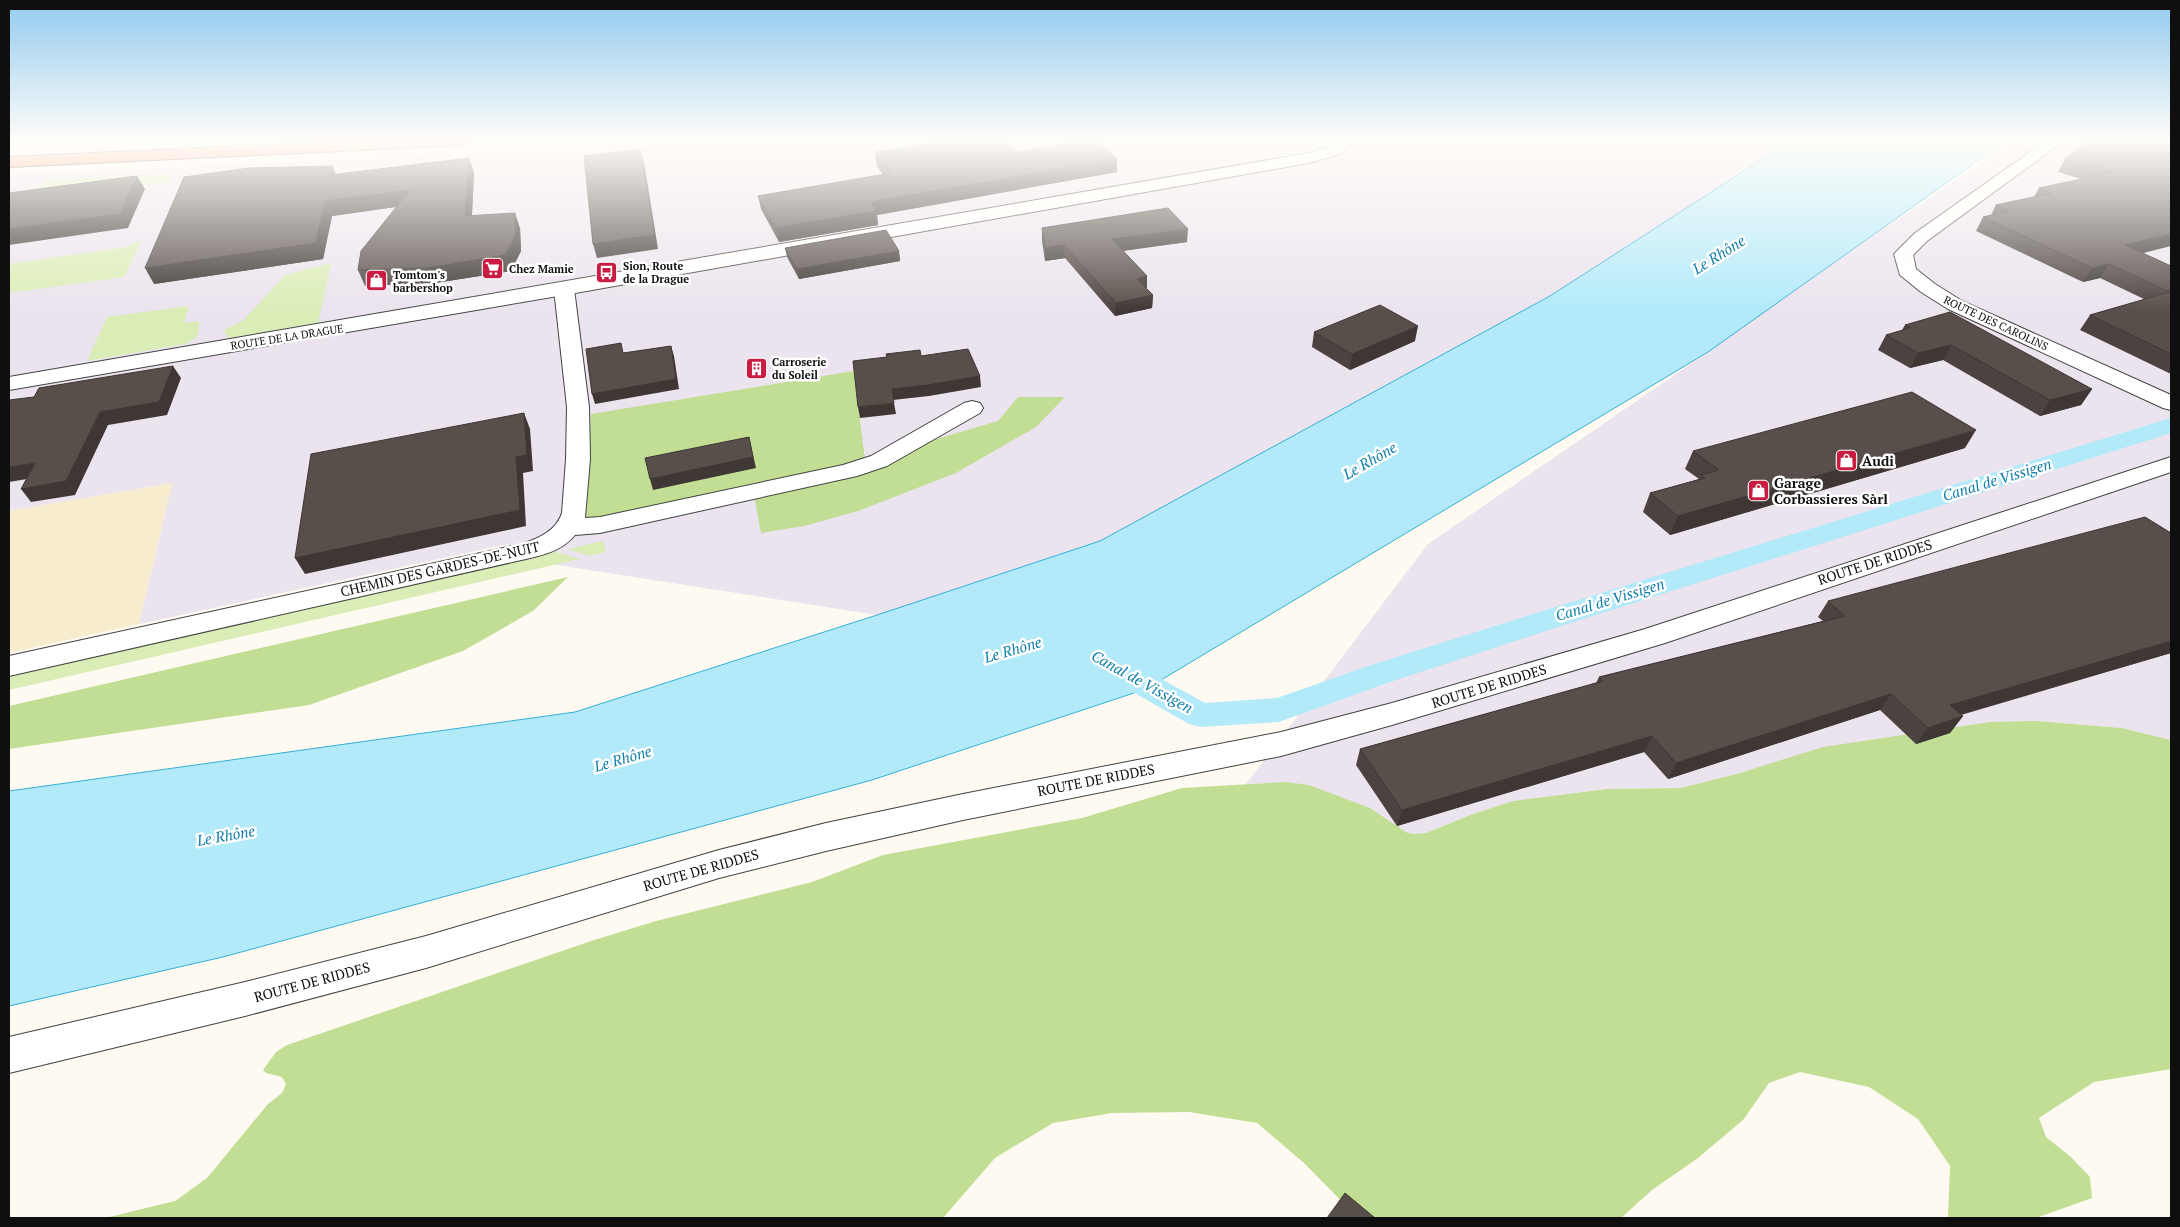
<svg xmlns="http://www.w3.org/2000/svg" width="2180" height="1227" font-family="'PT Serif',serif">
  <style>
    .industrial { fill: #ebe3ee }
    .farmland { fill: #f7edce }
    .green { fill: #dbedb7 }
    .forest { fill: #c2de95 }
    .water { fill: #b2eafa; stroke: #34afd6 }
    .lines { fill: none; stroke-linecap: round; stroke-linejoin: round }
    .canal { fill: #b2eafa; fill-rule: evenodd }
    .minor-casing { stroke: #424242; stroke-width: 2 }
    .tertiary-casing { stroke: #424242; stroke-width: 2 }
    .motorway-casing { stroke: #202020; stroke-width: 2 }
    .minor { fill: #fff; fill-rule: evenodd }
    .tertiary { fill: #fff; fill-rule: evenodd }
    .motorway { fill: #fd8451; fill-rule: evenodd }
    .wall { fill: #4c4340 }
    .shaded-wall { fill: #3e3734 }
    .building { fill: #584e4a; stroke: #3e3734 }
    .labels { text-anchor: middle; stroke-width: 5; stroke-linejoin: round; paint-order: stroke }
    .far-poi-label { font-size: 11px; font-weight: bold; fill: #0f0f0f; stroke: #fff; text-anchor: start }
    .far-street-label { font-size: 11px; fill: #0f0f0f; stroke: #fff }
    .poi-label { font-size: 14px; font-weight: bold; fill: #0f0f0f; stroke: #fff; text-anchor: start }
    .street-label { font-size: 14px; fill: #0f0f0f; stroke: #fff }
    .water-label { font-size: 15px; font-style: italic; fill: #0f7ea9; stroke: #fff }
  </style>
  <rect width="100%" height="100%" fill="#fffaf1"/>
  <!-- industrial -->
  <path class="industrial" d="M769,140H1792L1550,296L1100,541L877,615L512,558L508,544L139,624L172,483L9,511V175Z
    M2015,140H2171V740L2122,728L2037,721L1740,773L1681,788L1607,789L1513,801L1473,814L1426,833L1412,834L1285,782L1246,784L1428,544L1708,352L1839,259Z"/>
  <!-- farmland -->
  <path class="farmland" d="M172,483L139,624L9,653V511Z"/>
  <!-- green -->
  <path class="green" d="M172,174L169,182L34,199L46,179Z
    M142,240L124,277L9,293V264L126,247Z
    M331,263L318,323L228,338L224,330L244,320L285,275Z
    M189,306L184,323L199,321C199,337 199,337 185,344L87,361L107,317Z
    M603,541L606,552L589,556L568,549Z
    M556,552L580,559L9,690V672Z"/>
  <!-- forest -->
  <path class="forest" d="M854,371L865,460L998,421L1018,397H1065L1036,427L956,473L858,511L804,526L761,533L754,495L586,523L591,414Z
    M568,577L533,611L463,651L309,705L9,749V706Z
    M2037,721L2122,728L2171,740V1069L2094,1082L2039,1118L2046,1137L2071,1157L2090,1177L2092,1198L2036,1218H1948L1950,1166L1918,1119L1869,1087L1800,1072L1769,1083L1743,1120L1698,1158L1652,1190L1621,1218H1358L1304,1163L1257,1123L1189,1112L1112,1113L1053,1123L995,1158L943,1218H105L175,1201L207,1178L268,1104L282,1093L286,1084L282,1077L266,1073L263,1070L276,1052L287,1045L591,941L656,921L812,882L883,855L1082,818L1182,788L1285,782L1309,785L1370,808L1406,832L1412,834L1426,833L1473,814L1513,801L1607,789L1681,788L1740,773L1823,747L1990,722Z"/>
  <!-- water -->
  <path class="water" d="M1792,140H2007L1708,352L1146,689L872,780L223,957L9,1006V791L575,712L877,615L1100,541L1550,296Z"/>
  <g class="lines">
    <!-- canal -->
    <path class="canal" d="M2171,418V433L1558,627L1390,682L1279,722L1201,727L1189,724L1103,675L1098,667L1103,659L1114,656L1125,659L1205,703L1277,698L1368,666L1536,613Z"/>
    <defs>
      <path id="minor" d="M2047,140H2065L1927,241L1913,255L1916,269L1935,284L1962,301L2171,395V410L2163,408L1948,309L1921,292L1900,275L1894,254L1915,233Z
        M564,283L571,285L574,289L589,407L590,459L585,518L600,517L843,465L871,456L964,403L972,401L980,403L983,408L980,413L887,466L857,476L600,533L575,535C563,550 544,555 526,559L9,676V656L522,544C539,538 556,531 562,513L566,459L567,407L554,289L557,285Z"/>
      <path id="tertiary" d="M1338,140H1354L1340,154L1309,163L564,295L9,390V377L1309,153L1329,147Z
        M2171,457V472L1665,643L1392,725L1281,756L963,820L826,851L719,878L426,968L245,1016L9,1073V1037L245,982L426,936L719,850L826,823L963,794L1281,732L1392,703L1645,629Z"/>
      <path id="motorway" d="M369,140H472L470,143L464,145L9,167V157Z"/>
    </defs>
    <!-- minor casing -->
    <use href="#minor" class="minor-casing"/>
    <!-- tertiary casing -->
    <use href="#tertiary" class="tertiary-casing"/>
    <!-- motorway casing -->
    <use href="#motorway" class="motorway-casing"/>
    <!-- minor -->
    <use href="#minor" class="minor"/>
    <!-- tertiary -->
    <use href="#tertiary" class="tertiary"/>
    <!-- motorway -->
    <use href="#motorway" class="motorway"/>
  </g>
  <!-- wall -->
  <path class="wall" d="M2171,140L2142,253L2171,266V374L2080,330L2090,315L2144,299L2100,278L2083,282L1976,231L1983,217L1991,215L1996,205L2034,197L2039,188L2081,179L2058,172L2065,159Z
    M875,152H1017L1117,159V172L877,215L878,225L779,242L761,209L758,196L883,175L877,166Z
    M469,158L474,173L472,215L520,228L521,251L511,271L435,283L365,286L358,270L396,207L332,216L323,259L154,284L336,175Z
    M1042,228L1187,242L1123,251L1147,276V289L1153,295L1152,308L1115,316L1065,258L1045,261L1042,241Z
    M785,248L899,251L900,261L799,279L787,257Z
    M1905,325L2092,389L2081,405L2040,416L1943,360L1910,368L1878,350L1886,335L1902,330Z
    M1314,332L1415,341L1350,370L1312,347Z
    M1965,448L1670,535L1643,512L1650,493L1699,479L1685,469L1693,451Z
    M1828,601L2171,653L1961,715L1963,716L1950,733L1916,744L1880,710L1668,779L1644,752L1397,826L1356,765L1360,749L1596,683L1599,677L1823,621L1818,617Z"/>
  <!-- shaded-wall -->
  <path class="shaded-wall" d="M640,149L644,162L658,249L597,258L593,244Z
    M469,158L474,173L471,231L465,216Z
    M1117,159V172L877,215L878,225L779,242L776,228L871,202Z
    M332,166L339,180L330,175Z
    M137,176L145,189L128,228L9,245V229Z
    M410,190L416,204L332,216L323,259L154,284L145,268L325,201Z
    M515,213L520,228L521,251L511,271L435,283L428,268Z
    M1188,229L1187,242L1112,252V239Z
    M2171,234V246L2116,260L2125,245Z
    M1064,245L1065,258L1045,261V248Z
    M899,251L900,261L799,279L797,269Z
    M2109,264L2100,278L2083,282L2092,268Z
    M1147,276V290L1137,279Z
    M1153,295L1152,308L1115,316L1116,303Z
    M1418,326L1415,341L1350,370L1352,354Z
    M1951,345L1943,360L1910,368L1918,353Z
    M671,346L674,356L679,389L595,404L592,394Z
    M173,366L181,378L167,415L108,425L75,495L31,502L21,489L100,412Z
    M980,376L981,387L929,396L893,400L892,389Z
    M2092,389L2081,405L2040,416L2050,400Z
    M894,403L896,414L860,418L858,407Z
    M524,413L530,429L533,471L523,473L526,526L305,574L295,558L516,457Z
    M1976,430L1965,448L1670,535L1678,516Z
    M749,437L756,468L653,490L650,479Z
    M35,463L45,476L9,482V467Z
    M2171,641V653L1938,721L1950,705Z
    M1891,694L1880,710L1668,779L1676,763Z
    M1963,716L1950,733L1916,744L1928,728Z
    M1652,736L1644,752L1397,826L1402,810Z"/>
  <!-- building -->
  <path class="building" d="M954,140H1006L1017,152L1089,140H1096L1117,159L871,202L877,211L776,228L758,196L891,173L875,152Z
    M2088,140H2171V142L2167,146L2171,147V234L2125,245L2171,266V354L2090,315L2170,292L2109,264L2092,268L1983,217L2010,211L1996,205L2052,193L2039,188L2114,172L2065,159Z
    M640,149L655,235L593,244L584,156Z
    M469,158L465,216L515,213L516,235L505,255L428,268L358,270L361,251L410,190L325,201L316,243L145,268L184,177L249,168L332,166L330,175Z
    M137,176L120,214L9,229V193Z
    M1168,208L1188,229L1112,239L1147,276L1137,279L1153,295L1116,303L1064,245L1045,248L1042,228Z
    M886,230L899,251L797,269L785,248Z
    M1380,305L1418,326L1352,354L1314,332Z
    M1950,312L2092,389L2050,400L1951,345L1918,353L1886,335L1910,328L1905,325Z
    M621,343L623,353L671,346L676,379L592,394L586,349Z
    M968,349L980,376L928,385L892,389L894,403L858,407L853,361L887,357L886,354L920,350L921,356Z
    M173,366L159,402L100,412L66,481L21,489L35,463L9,467V400L34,397L39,388Z
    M1912,392L1976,430L1678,516L1650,493L1705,478L1701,475L1719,470L1693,451Z
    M524,413L527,455L516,457L520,510L295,558L311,454Z
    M749,437L753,457L650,479L645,458Z
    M2145,517L2171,533V641L1950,705L1963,716L1928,728L1891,694L1676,763L1652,736L1402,810L1360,749L1603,681L1599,677L1845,616L1828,601Z
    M1345,1193L1375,1218H1327Z"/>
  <!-- sky -->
  <linearGradient id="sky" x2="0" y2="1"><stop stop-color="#92caef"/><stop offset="0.45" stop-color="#fffdf9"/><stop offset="1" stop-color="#fffdf9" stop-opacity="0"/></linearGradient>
  <rect width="2180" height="312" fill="url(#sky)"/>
  <!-- icons -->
  <defs>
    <symbol id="supermarket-square" viewBox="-11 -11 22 22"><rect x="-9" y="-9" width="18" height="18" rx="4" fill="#c81d40" stroke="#fff"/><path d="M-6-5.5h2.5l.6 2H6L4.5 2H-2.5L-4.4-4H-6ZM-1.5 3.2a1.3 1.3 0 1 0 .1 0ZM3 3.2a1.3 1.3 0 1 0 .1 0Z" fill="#fff"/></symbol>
    <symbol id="bus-square" viewBox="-11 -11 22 22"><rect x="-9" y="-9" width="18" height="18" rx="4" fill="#c81d40" stroke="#fff"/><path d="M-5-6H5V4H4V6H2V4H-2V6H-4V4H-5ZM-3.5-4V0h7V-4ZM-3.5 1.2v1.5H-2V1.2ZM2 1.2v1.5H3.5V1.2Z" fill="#fff"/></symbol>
    <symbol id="shop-square" viewBox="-11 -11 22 22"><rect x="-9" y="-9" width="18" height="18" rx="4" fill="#c81d40" stroke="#fff"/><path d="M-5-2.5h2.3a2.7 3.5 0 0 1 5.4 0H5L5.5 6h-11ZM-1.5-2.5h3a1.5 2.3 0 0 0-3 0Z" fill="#fff"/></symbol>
    <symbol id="building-square" viewBox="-11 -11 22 22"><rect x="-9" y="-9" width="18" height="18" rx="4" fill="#c81d40" stroke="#fff"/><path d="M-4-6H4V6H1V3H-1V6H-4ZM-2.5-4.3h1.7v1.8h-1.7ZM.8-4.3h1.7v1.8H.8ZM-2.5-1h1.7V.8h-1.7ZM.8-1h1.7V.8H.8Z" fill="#fff"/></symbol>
  </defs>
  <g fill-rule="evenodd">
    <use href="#supermarket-square" x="480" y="256" width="25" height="25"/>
    <use href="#bus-square" x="594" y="260" width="25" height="25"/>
    <use href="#shop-square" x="364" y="268" width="25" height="25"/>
    <use href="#building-square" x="744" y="356" width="25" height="25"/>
    <use href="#shop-square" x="1834" y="448" width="25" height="25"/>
    <use href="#shop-square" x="1746" y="478" width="25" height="25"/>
  </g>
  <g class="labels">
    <!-- far-poi labels -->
    <g class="far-poi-label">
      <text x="623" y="270">Sion, Route<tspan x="623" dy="13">de la Drague</tspan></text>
      <text x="509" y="273">Chez Mamie</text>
      <text x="393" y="279">Tomtom's<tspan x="393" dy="13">barbershop</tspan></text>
      <text x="772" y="366">Carroserie<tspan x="772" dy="13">du Soleil</tspan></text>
    </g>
    <!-- far-street labels -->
    <g class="far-street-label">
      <text transform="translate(1996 323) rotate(25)" y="4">ROUTE DES CAROLINS</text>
      <text transform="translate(287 337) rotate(-9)" y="4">ROUTE DE LA DRAGUE</text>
    </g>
    <!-- poi labels -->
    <g class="poi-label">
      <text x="1862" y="466">Audi</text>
      <text x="1774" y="488">Garage<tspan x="1774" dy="16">Corbassieres Sàrl</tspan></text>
    </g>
    <!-- street labels -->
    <g class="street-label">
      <text transform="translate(1875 562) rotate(-18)" y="5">ROUTE DE RIDDES</text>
      <text transform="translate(440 569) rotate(-13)" y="5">CHEMIN DES GARDES-DE-NUIT</text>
      <text transform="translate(1489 686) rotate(-17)" y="5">ROUTE DE RIDDES</text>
      <text transform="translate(1096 780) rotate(-11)" y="5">ROUTE DE RIDDES</text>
      <text transform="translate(701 870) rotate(-16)" y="5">ROUTE DE RIDDES</text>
      <text transform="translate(312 982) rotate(-15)" y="5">ROUTE DE RIDDES</text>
    </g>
    <!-- water labels -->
    <g class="water-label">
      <text transform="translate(1719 255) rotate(-32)" y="5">Le Rhône</text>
      <text transform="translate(1370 461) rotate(-30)" y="5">Le Rhône</text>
      <text transform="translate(1997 480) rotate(-17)" y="5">Canal de Vissigen</text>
      <text transform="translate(1610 600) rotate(-17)" y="5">Canal de Vissigen</text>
      <text transform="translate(1013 650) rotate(-16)" y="5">Le Rhône</text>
      <text transform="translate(1142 682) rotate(29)" y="5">Canal de Vissigen</text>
      <text transform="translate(623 759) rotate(-16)" y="5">Le Rhône</text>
      <text transform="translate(226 836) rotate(-10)" y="5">Le Rhône</text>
    </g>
  </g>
  <!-- border -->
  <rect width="2180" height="1227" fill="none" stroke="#0f0f0f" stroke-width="20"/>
</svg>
